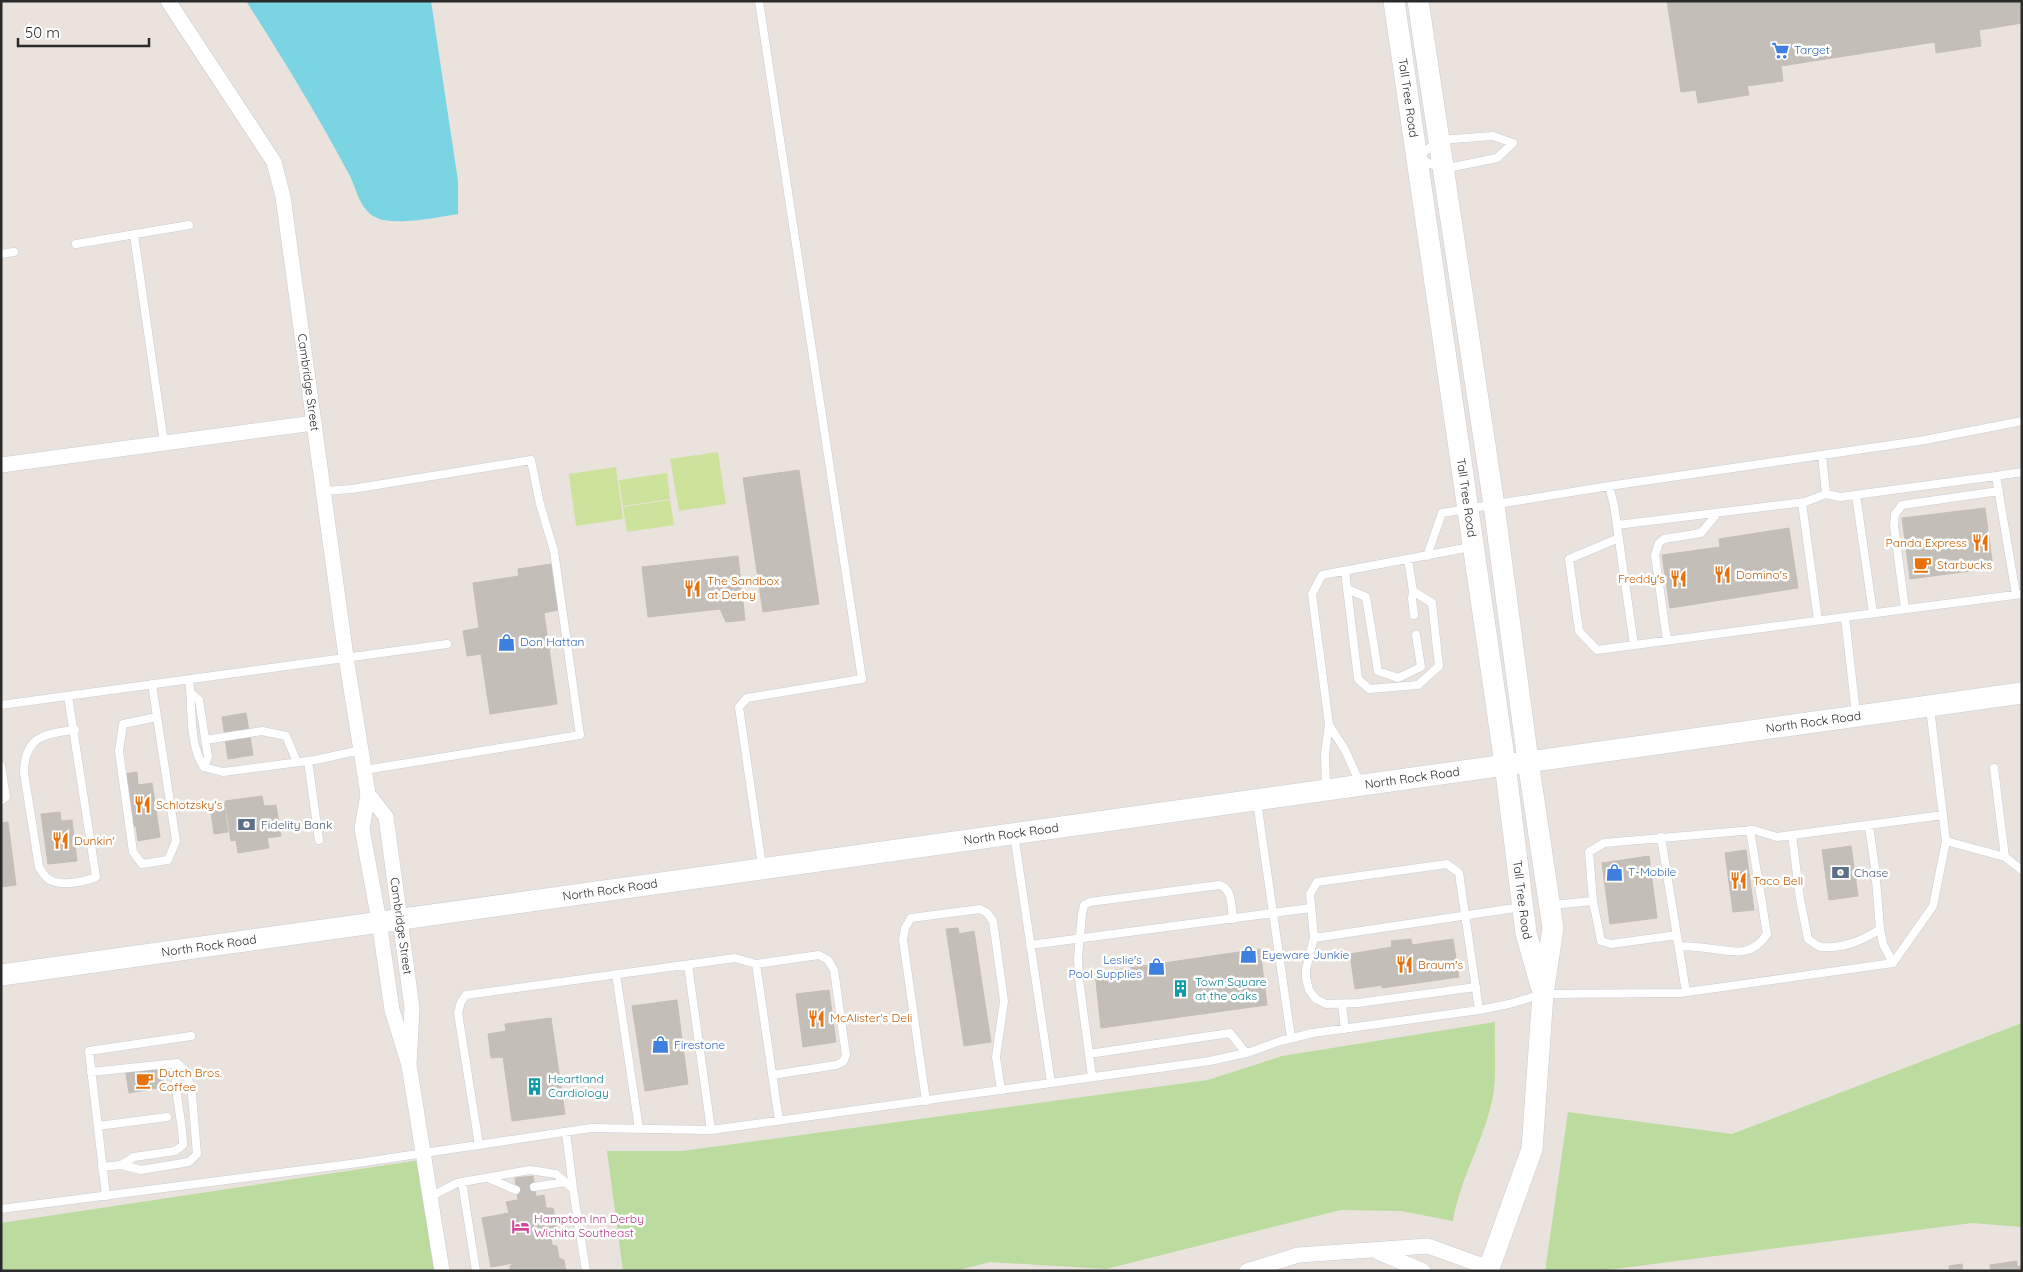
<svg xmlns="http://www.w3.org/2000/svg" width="2023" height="1272" font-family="Quicksand,sans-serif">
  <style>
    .green { fill: #bbdb9f }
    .pitch { fill: #cde29b }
    .water { fill: #7ad4e2 }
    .building { fill: #c3beb8; stroke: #c5beb7 }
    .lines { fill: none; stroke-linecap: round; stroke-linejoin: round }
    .lane-casing { stroke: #c8cdd6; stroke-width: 9 }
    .street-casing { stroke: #c8cdd6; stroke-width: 16 }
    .secondary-casing { stroke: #c8cdd6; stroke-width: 22 }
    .lane { stroke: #fff; stroke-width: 8 }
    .street { stroke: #fff; stroke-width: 15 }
    .secondary { stroke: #fff; stroke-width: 21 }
    .labels { text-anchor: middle; stroke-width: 5; stroke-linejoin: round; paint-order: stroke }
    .shop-label { font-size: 12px; fill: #366cbe; stroke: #fff; text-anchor: start }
    .street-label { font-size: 12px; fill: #2a2a2a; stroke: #fff }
    .food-label { font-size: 12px; fill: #c56008; stroke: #fff; text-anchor: start }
    .service-label { font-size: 12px; fill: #4e5e75; stroke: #fff; text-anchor: start }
    .culture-label { font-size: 12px; fill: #0d838f; stroke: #fff; text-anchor: start }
    .hotel-label { font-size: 12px; fill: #b23c85; stroke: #fff; text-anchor: start }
  </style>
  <rect width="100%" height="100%" fill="#eae3dd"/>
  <!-- green -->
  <path class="green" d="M1495,1022C1494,1046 1497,1072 1493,1096C1485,1139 1460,1178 1453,1221L1401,1211L1341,1210L1106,1269L990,1262L955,1271H623L607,1151H682L1208,1080L1282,1056Z
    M2022,1023V1227L1972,1223L1599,1271H1545L1568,1112L1732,1134Z
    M420,1160L436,1271H1V1223Z"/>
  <!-- pitch -->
  <path class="pitch" d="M718,452L726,504L679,511L670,459Z
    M616,467L623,519L576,526L569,474Z
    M667,473L670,499L623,506L619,480Z
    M670,500L674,525L627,532L623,507Z"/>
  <!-- water -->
  <path class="water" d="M246,1H431L458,181V214C439,217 392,227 375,217C360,209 357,191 350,176C318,116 283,59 246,1Z"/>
  <!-- building -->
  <path class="building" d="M1667,1H1989L1992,28L1979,30L1981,46L1936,53L1935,42L1781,66L1783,81L1747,86L1749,95L1698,103L1696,90L1681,92Z
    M1989,1H2022V23L1992,28Z
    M799,470L819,604L763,612L743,478Z
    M1985,508L1993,568L1910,579L1902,518Z
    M1789,528L1798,588L1670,608L1662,555L1720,547L1719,539Z
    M738,556L745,620L726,622L720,609L648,617L642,567Z
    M551,564L558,610L544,613L557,704L490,714L481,654L467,656L463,631L479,628L473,583L519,576L518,569Z
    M246,713L253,755L228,759L222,717Z
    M137,772L138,785L152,783L160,837L138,841L136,826L132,827L124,774Z
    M262,796L264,806L276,805L281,836L267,838L269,848L238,853L236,840L231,841L225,801Z
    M224,803L228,832L214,834L210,804Z
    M60,812L61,821L72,820L77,861L48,864L41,814Z
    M8,822L16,885L1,887V823Z
    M1851,846L1858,896L1829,900L1822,850Z
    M1746,850L1754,910L1733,912L1725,853Z
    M1649,856L1657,918L1610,924L1602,863Z
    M958,928L959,934L974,931L991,1042L964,1046L946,929Z
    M1411,939L1412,945L1453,939L1459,977L1382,988V985L1355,989L1350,954L1392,947L1391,941Z
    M1260,949L1267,1005L1101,1028L1095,973Z
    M829,990L836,1042L803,1047L796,994Z
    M677,1000L688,1084L645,1091L632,1006Z
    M551,1018L565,1114L512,1121L503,1057L491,1058L488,1034L506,1031L505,1024Z
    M135,1067L136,1072L161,1068L164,1087L129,1093L125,1068Z
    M533,1176L536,1196L518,1200L515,1178Z
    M544,1195L546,1208H553L558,1235L551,1236L552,1245L557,1246L559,1258L564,1260L566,1271H510V1266L514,1263L491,1267L482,1218L509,1213L506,1202Z
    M2017,1261V1266H2022V1271H1991L1990,1265Z
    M1962,1264L1963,1271H1950L1949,1266Z"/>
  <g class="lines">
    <defs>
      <path id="lane" d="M759,1L862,679L747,698L739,707L762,866
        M1493,136L1513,143L1497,158L1443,169L1417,158L1439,140Z
        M134,235L164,443
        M76,244L189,225
        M1,254L14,252
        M1609,486L1614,505L1634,645
        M324,491L352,489L531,460L540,504L554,551L580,735L365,770
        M1826,494L1840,497L1996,476
        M1856,495L1873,613
        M1802,503L1818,620
        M1617,525L1805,502L1826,494L1822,455
        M1619,538L1569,559L1579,631L1597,650L1845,617L1856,714
        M1427,556L1442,513L1609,486L1925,440L2022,421
        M1408,559L1413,591L1412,599L1414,615
        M1345,571L1358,679L1369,689L1418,685L1439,666L1432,603L1413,591
        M1347,589L1366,597L1378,671L1398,678L1421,667L1416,635
        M2016,595L1996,476L2022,472
        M1905,609L1894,526L1895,514L1902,505L1999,491
        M1845,617L2022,594
        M1667,641L1655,555L1659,543L1664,539L1701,533L1716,515
        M189,679C193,706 188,744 204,767L208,757L199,700L191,693
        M152,684L176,841L168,860L142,864L133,852L119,751L123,724L157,717
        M68,696L96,877C84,882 56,888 46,877C43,874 41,870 39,867L24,773C24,738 43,733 75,730
        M1,705L447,644
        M1329,725L1345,750L1360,783
        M205,740L262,731L286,736L297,762
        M308,761L319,840
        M1,766L6,797L1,801
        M204,767L223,772L315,760L361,750
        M1994,768L2005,857
        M1326,788L1325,754L1329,725L1312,594L1322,575L1471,547
        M1869,826L1875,868L1880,929L1883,944L1893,963
        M1014,834L1051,1083L1210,1061L1250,1052L1280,1041L1313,1033L1479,1010L1509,1004L1543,994L1680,993L1893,963L1933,906L1946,841L1930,708
        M1792,835L1800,899L1808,939C1812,942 1817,946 1821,947C1842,949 1864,940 1880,929
        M1661,837L1686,992
        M1946,841L2005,857L2022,870
        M1593,901L1601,941L1611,944L1677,935
        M1552,905L1593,901L1589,852L1604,843L1754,830L1777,837L1943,815
        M1314,938L1306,969V978L1309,990L1316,999L1326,1004L1358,1003L1476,987
        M1030,945L1273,913L1257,802
        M1679,946C1688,946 1697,947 1706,948C1731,951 1751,959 1767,934L1750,830
        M756,964L819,955L828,960L834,970L846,1055L843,1062L836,1065L772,1075
        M688,965L711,1130
        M616,974L639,1129
        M1342,1005L1345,1029
        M1479,1010L1459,873L1447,864L1317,882L1310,894L1314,938L1522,907
        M1291,1038L1273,913L1311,908
        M1089,1054L1230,1033L1246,1053
        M91,1072L177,1063L186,1071L192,1095L197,1154L189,1162L141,1170L121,1165
        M1092,1077L1079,979L1078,958L1082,914L1084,905L1090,902L1219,885C1233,888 1231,907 1233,919
        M926,1101L903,940L905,928L911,918L980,909L987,913L993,921L1004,1001L996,1057L1001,1090
        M98,1126L167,1117
        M566,1132L573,1189
        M479,1145L458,1013L461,1002L466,995L735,958L756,964L779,1121
        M102,1167L121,1165L134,1157L175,1151L183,1145C183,1118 172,1089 177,1063
        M488,1178L516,1190
        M462,1182L476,1271
        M534,1187L565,1182
        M106,1196L89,1051L191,1036
        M430,1197L457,1183L530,1170L556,1174L573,1189L586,1271
        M1,1209L358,1163L591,1128L711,1130L1051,1083"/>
      <g id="street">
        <path id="s1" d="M168,1L274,162L283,197L346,657L368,794"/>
        <path d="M1,465L314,423"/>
        <path d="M409,1065L412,1008L386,817L368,794L362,829L379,921L392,1010L409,1065L442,1271"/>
        <path d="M1378,1252L1423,1271"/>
        <path d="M1247,1271L1298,1255L1428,1246L1489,1268"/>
      </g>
      <g id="secondary">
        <path id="s2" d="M1394,1L1505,764L1526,933L1541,986"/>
        <path d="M1418,1L1494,505L1528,761L1553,928L1543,994L1532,1149L1488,1271"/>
        <path id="s3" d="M1,975L2022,693"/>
      </g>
    </defs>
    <!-- lane casing -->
    <use href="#lane" class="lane-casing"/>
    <!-- street casing -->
    <use href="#street" class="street-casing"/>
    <!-- secondary casing -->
    <use href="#secondary" class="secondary-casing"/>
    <!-- lane -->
    <use href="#lane" class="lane"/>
    <!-- street -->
    <use href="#street" class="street"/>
    <!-- secondary -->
    <use href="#secondary" class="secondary"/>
  </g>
  <!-- icons -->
  <defs>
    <symbol id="supermarket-bare" viewBox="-9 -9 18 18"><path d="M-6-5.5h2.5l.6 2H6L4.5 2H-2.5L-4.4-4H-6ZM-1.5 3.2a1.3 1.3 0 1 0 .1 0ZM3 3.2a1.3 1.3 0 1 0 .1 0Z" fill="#3f7fe0" stroke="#fff" stroke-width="2.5" paint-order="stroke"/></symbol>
    <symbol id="restaurant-bare" viewBox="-9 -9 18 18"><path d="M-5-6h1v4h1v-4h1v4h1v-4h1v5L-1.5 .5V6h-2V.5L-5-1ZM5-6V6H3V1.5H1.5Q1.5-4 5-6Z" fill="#e8710a" stroke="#fff" stroke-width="2.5" paint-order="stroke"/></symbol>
    <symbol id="cafe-bare" viewBox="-9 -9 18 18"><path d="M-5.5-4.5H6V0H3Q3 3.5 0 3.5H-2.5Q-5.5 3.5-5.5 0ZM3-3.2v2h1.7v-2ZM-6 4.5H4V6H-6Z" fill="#e8710a" stroke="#fff" stroke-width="2.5" paint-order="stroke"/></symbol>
    <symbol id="shop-bare" viewBox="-9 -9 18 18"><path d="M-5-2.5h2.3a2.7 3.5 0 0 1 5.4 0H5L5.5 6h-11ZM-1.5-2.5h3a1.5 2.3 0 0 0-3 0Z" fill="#3f7fe0" stroke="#fff" stroke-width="2.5" paint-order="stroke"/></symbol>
    <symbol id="bank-bare" viewBox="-9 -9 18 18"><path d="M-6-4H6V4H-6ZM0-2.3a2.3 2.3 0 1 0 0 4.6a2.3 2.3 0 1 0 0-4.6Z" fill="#5c6f8a" stroke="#fff" stroke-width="2.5" paint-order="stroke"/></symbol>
    <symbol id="building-bare" viewBox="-9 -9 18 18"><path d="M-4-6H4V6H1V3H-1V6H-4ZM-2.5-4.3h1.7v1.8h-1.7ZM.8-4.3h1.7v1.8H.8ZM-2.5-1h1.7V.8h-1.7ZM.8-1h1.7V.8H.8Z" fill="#0f9aa8" stroke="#fff" stroke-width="2.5" paint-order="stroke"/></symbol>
    <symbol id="hotel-bare" viewBox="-9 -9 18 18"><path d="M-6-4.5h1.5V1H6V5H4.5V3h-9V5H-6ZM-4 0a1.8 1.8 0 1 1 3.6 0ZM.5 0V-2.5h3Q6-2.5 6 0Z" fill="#d1479c" stroke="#fff" stroke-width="2.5" paint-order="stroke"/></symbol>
  </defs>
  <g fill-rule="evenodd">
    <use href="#supermarket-bare" x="1768" y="38" width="25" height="25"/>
    <use href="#restaurant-bare" x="1968" y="530" width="25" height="25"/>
    <use href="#cafe-bare" x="1910" y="552" width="25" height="25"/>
    <use href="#restaurant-bare" x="1710" y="562" width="25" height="25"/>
    <use href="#restaurant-bare" x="1666" y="566" width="25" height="25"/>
    <use href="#restaurant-bare" x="680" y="576" width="25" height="25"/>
    <use href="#shop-bare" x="494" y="630" width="25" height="25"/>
    <use href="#restaurant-bare" x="130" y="792" width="25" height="25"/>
    <use href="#bank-bare" x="234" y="812" width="25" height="25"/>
    <use href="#restaurant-bare" x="48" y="828" width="25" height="25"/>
    <use href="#shop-bare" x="1602" y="860" width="25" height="25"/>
    <use href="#bank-bare" x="1828" y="860" width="25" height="25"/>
    <use href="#restaurant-bare" x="1726" y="868" width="25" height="25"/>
    <use href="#shop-bare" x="1236" y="942" width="25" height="25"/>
    <use href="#restaurant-bare" x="1392" y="952" width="25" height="25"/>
    <use href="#shop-bare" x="1144" y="954" width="25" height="25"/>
    <use href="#building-bare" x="1168" y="976" width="25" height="25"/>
    <use href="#restaurant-bare" x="804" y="1006" width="25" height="25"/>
    <use href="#shop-bare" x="648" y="1032" width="25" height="25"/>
    <use href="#cafe-bare" x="132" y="1068" width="25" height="25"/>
    <use href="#building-bare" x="522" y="1074" width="25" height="25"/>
    <use href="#hotel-bare" x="508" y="1214" width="25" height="25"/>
  </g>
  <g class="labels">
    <!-- shop labels -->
    <g class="shop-label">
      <text x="1794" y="54">Target</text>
      <text x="520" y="646">Don Hattan</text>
      <text x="1628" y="876">T-Mobile</text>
      <text x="1262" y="959">Eyeware Junkie</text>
      <text x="1142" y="964" text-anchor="end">Leslie's<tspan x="1142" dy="14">Pool Supplies</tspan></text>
      <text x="674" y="1049">Firestone</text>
    </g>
    <!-- street labels -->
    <g class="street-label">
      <text dy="4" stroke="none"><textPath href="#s2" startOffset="98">Tall Tree Road</textPath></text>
      <text dy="4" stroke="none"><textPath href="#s1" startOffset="416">Cambridge Street</textPath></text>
      <text dy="4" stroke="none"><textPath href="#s2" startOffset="502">Tall Tree Road</textPath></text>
      <text dy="4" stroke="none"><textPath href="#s3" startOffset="1830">North Rock Road</textPath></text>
      <text dy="4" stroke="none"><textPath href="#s3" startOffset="1425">North Rock Road</textPath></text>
      <text dy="4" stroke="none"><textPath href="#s3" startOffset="1020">North Rock Road</textPath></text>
      <text dy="4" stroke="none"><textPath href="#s3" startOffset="615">North Rock Road</textPath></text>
      <text dy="4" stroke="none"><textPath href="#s2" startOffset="908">Tall Tree Road</textPath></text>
      <text transform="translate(401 926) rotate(82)" y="4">Cambridge Street</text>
      <text dy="4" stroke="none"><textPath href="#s3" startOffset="210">North Rock Road</textPath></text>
    </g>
    <!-- food labels -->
    <g class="food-label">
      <text x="1967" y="547" text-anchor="end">Panda Express</text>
      <text x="1937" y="569">Starbucks</text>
      <text x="1736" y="579">Domino's</text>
      <text x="1665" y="583" text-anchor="end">Freddy's</text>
      <text x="707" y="585">The Sandbox<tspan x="707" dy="14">at Derby</tspan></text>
      <text x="156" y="809">Schlotzsky's</text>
      <text x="74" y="845">Dunkin'</text>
      <text x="1753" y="885">Taco Bell</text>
      <text x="1418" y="969">Braum's</text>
      <text x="830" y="1022">McAlister's Deli</text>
      <text x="159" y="1077">Dutch Bros.<tspan x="159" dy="14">Coffee</tspan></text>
    </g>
    <!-- service labels -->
    <g class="service-label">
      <text x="261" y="829">Fidelity Bank</text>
      <text x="1854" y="877">Chase</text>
    </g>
    <!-- culture labels -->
    <g class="culture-label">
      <text x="1195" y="986">Town Square<tspan x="1195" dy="14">at the oaks</tspan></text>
      <text x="548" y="1083">Heartland<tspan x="548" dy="14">Cardiology</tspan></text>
    </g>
    <!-- hotel labels -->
    <g class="hotel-label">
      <text x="534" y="1223">Hampton Inn Derby<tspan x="534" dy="14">Wichita Southeast</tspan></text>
    </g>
  </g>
  <!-- border -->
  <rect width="2023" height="1272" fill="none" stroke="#2a2a2a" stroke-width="5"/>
  <!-- scale -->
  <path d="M18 38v8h131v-8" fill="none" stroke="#2a2a2a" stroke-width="2.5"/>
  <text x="25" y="38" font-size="15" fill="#2a2a2a" stroke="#ffffff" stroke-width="4" paint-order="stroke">50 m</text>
</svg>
